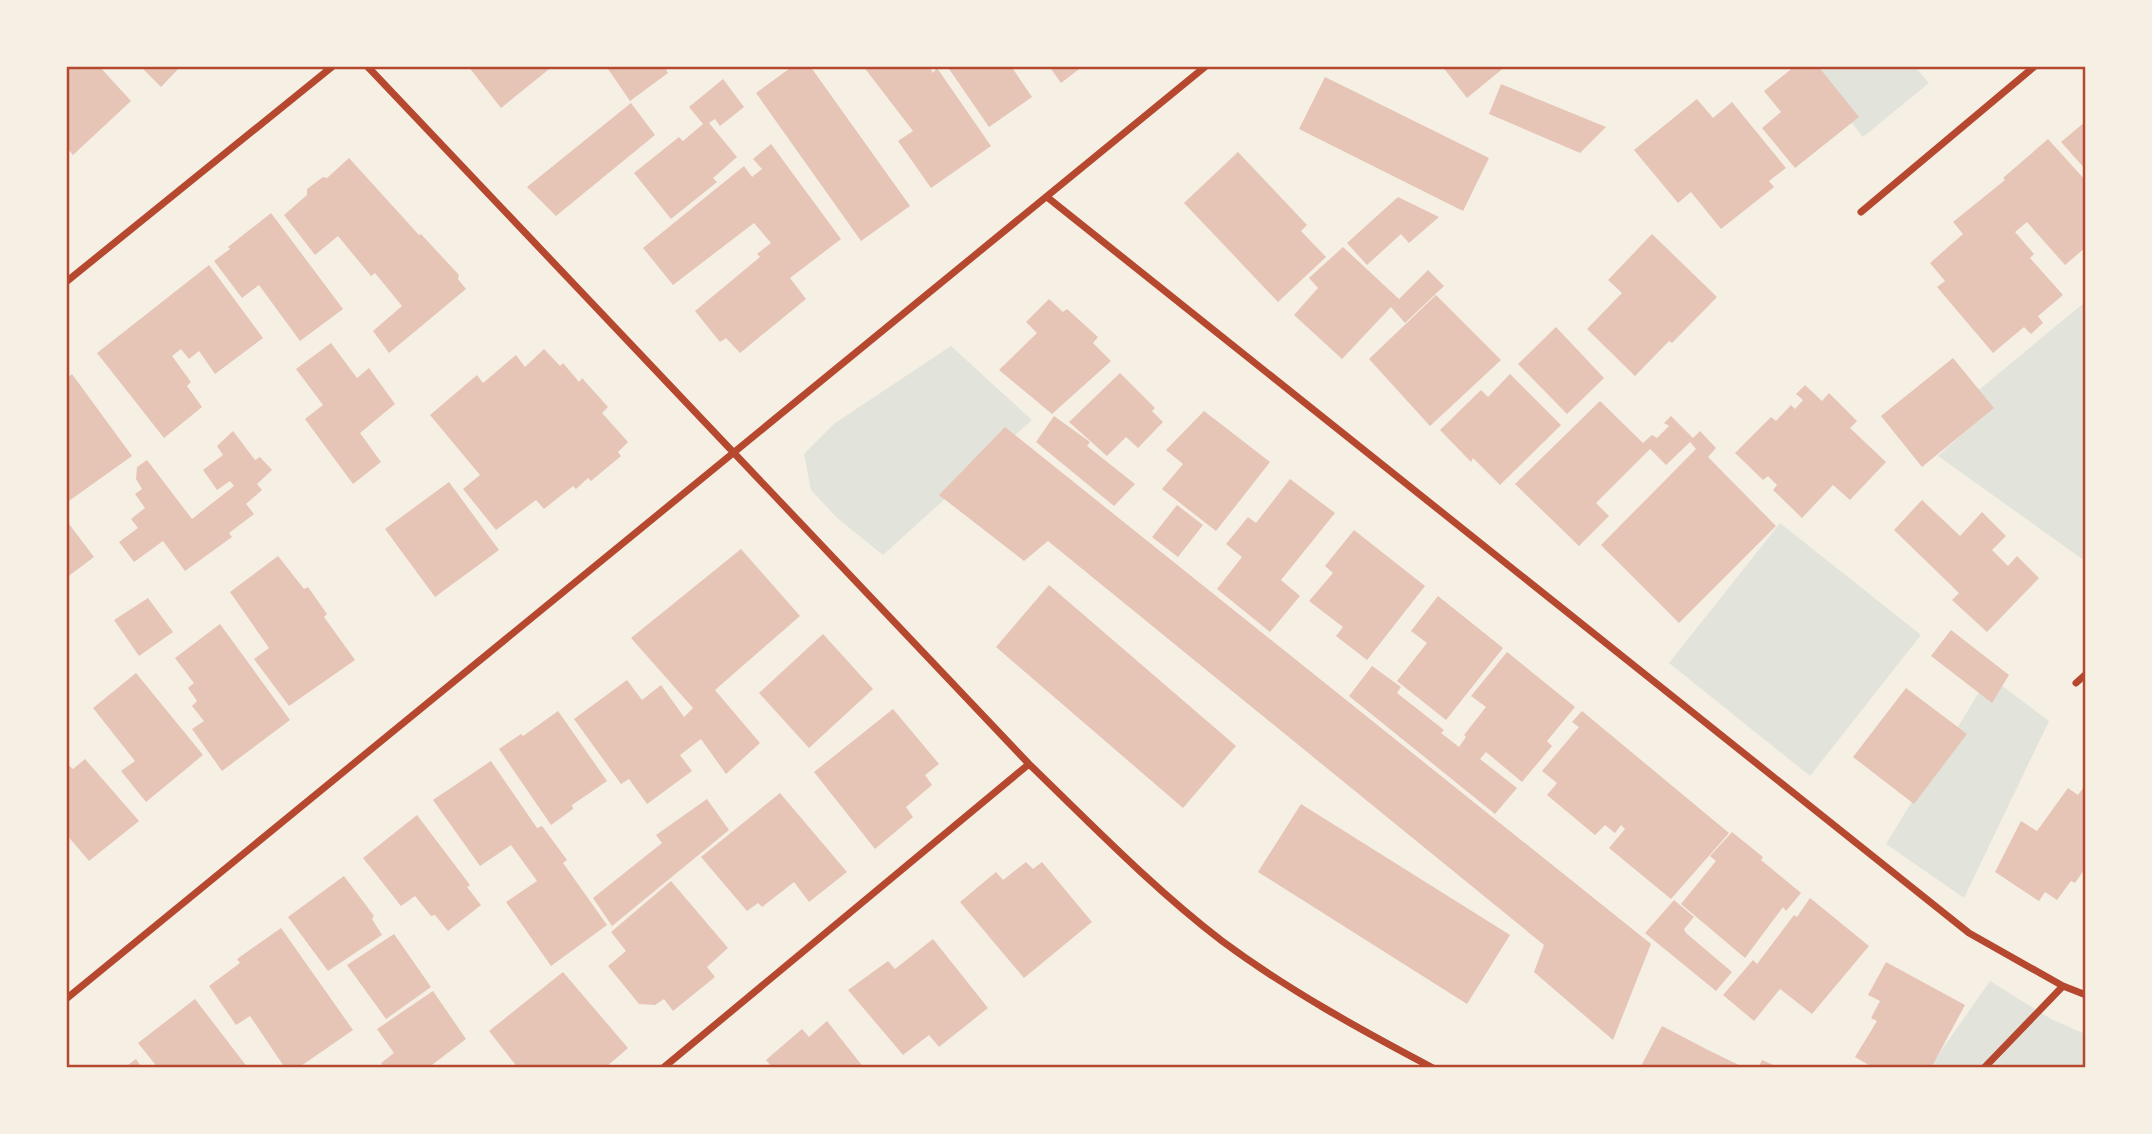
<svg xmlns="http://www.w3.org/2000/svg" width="2152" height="1134" font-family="Roboto,sans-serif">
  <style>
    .green { fill: #e2e4dc }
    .building { fill: #e6c5b7 }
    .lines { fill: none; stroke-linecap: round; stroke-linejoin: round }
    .minor { stroke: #b5482f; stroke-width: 7 }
    .neatline { fill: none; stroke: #b5482f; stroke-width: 2.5 }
  </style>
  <rect width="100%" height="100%" fill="#f6efe4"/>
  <!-- green -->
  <path class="green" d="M1807,67H1915L1929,83L1863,137Z
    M2085,302V561L1938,456L1984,415L1969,398Z
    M951,346L1032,420L883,555L837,518L811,490L804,454L835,423Z
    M1780,523L1921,635L1810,776L1669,663Z
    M1989,676L2049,721L1964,898L1886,844Z
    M1990,981L2051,1019L2085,1034V1067L1929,1068Z"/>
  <!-- building -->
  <path class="building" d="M66,66H99L131,101L73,155L66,147Z
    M140,66H181L161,87Z
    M468,66H553L501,108Z
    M606,66H664L668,73L630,101Z
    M793,66H810L910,206L861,241L756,93Z
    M863,66H929L933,73L937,68L991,146L931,188L898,141L913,131Z
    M947,66H1011L1032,97L989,127Z
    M1049,66H1083L1061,83Z
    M1442,66H1506L1467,98Z
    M1795,66H1818L1859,117L1795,168L1762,128L1781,112L1764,91Z
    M1325,77L1489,158L1463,211L1299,129Z
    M723,79L744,107L720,126L715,119L709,123L737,157L713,178L717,182L671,219L634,173L679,137L683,141L703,124L689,107Z
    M1501,84L1606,127L1580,153L1489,114Z
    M1697,99L1713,118L1732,102L1786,168L1769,181L1774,187L1721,229L1691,192L1678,203L1634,150Z
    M631,103L655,135L556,216L527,187Z
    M2086,121V170L2061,142Z
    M2048,139L2086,181V247L2065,265L2027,222L2015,232L2034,254L2030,258L2063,295L2038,316L2043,323L2031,334L2024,327L1993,353L1937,287L1945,281L1930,263L1963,234L1953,222L2005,180L2003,178Z
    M771,144L841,239L790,278L806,299L740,353L726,338L720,342L695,311L760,257L757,254L771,243L754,223L673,285L643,248L744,166L752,177L762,169L753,159Z
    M1238,152L1307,225L1301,231L1326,257L1278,302L1184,203Z
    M349,158L419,235L421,234L459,275L458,279L466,289L389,353L373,331L402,306L375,273L371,276L338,236L315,255L284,215L307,195V189L323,177L327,178Z
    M1398,197L1439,217L1409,243L1401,234L1367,265L1347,243Z
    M271,213L343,309L300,341L259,285L242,298L214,261L230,249L228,247Z
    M1652,234L1717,297L1672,343L1669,341L1635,376L1587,329L1622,293L1608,280Z
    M1343,247L1399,299L1428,270L1444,286L1405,323L1391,307L1342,359L1294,315L1318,288L1309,278Z
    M209,265L263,338L215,374L199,351L189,359L181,349L172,356L191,382L187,386L202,407L164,438L97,353Z
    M1436,295L1501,360L1430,426L1369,359Z
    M1049,299L1063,312L1067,309L1098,337L1093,343L1111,361L1052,414L999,370L1037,333L1026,322Z
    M1556,327L1604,378L1567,414L1518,364Z
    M331,343L357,378L369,368L395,404L360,433L381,462L353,484L305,419L323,405L296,369Z
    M544,349L560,366L563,363L579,382L582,378L608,407L602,413L628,442L618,452L621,456L591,481L588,478L576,489L573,486L544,509L536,500L496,530L463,489L480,475L430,415L477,375L483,383L516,355L525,367Z
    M1953,358L1994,408L1922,467L1881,416Z
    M1120,373L1155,408L1152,411L1163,422L1138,448L1126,437L1107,456L1069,422Z
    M72,374L132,456L66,503V379Z
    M1510,374L1561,425L1500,485L1473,458L1471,462L1440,430L1481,390L1488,397Z
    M1805,385L1822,401L1829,393L1857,421L1850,428L1886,462L1850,500L1833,485L1802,518L1773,490L1777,485L1768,476L1763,480L1735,453L1771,417L1776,421L1791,405L1795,409L1803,400L1796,394Z
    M1600,401L1643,443L1652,435L1657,438L1669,426L1664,423L1671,416L1693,438L1700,431L1716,448L1708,457L1776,526L1679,623L1601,545L1696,449L1690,442L1666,465L1650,449L1596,503L1609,516L1579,546L1515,484Z
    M1204,411L1270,462L1216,531L1162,489L1183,464L1166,450Z
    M1054,416L1090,442L1087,446L1135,484L1114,506L1036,442Z
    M1005,427L1651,944L1613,1040L1534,972L1544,945L1048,541L1024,561L939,495Z
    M233,431L255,460L260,457L272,470L257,484L262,490L246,504L254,514L229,533L232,537L185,571L163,541L134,562L119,542L138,528L131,519L145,508L135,494L142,489L136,479L137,467L147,460L192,519L234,486L230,481L217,490L203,470L223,455L217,446Z
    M1290,479L1335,513L1281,580L1300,596L1270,632L1217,589L1242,557L1226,544L1248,517L1256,523Z
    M449,482L499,550L435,597L385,529Z
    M1922,500L1960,536L1982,512L2006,536L1992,550L2008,566L2017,556L2039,578L1987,632L1952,600L1959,593L1894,530Z
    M1177,505L1203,525L1178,557L1152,537Z
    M66,520L94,557L66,578Z
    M1354,530L1425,586L1367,660L1336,636L1343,627L1309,601L1333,573L1325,566Z
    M741,549L800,616L715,690L760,743L726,774L701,739L680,755L692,771L647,804L629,779L621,784L574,719L627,680L642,700L661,685L684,717L693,708L631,638Z
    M278,556L304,589L308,587L327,614L324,617L355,660L289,706L254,659L269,648L230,592Z
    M1049,585L1236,746L1183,808L996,647Z
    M1438,596L1503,648L1446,720L1397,681L1427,643L1411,631Z
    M148,598L173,632L139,656L114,620Z
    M220,624L290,720L222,771L192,729L204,721L192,706L197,701L188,688L194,683L175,658Z
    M1951,630L2009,675L1992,703L1931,656Z
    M823,634L873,689L809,748L759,693Z
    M1507,652L1575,707L1547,741L1552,746L1522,782L1486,752L1480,759L1517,788L1495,814L1349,696L1372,666L1401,687L1397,693L1444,730L1441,733L1459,747L1466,737L1464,735L1486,707L1471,696Z
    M136,673L203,755L146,802L121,771L135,761L93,708Z
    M1906,688L1967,734L1914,804L1853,757Z
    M893,709L939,764L925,775L932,785L906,807L913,817L875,849L814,772Z
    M558,711L607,781L572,805L573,809L551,825L499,749L521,734L523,736Z
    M1582,711L1729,833L1671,899L1609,848L1625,829L1621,825L1615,833L1605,825L1595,835L1547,795L1557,783L1542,771L1579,727L1572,722Z
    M85,759L139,821L89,861L66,834V763L73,769Z
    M491,761L537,828L542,826L567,860L563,863L607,925L551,966L506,902L537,881L511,845L480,866L433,800Z
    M2086,784V867L2075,883L2071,881L2057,900L2045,892L2039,901L1995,872L2021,821L2037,831L2068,788L2078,795Z
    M780,793L847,872L809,902L794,882L762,907L758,903L747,911L701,857Z
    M707,799L729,830L612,926L593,898L662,843L656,835Z
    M1301,804L1510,935L1467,1004L1258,872Z
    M417,815L470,885L467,887L481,905L448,931L435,915L431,916L415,896L401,906L363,858Z
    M1732,832L1763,857L1761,860L1801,893L1786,911L1783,907L1745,958L1681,904L1716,861L1710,856Z
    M1026,862L1033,869L1042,862L1092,922L1024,978L960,902L996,872L1003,880Z
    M344,876L374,916L372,919L382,935L328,971L288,917Z
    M671,881L728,948L707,967L715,977L673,1011L664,999L655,1005L639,1004L608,966L626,951L611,932Z
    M1810,898L1869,946L1812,1014L1780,989L1754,1021L1723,995L1753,960L1757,964L1794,915L1797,917Z
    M1674,900L1694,917L1684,929L1686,933L1732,972L1716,991L1645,933Z
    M281,928L353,1030L298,1068H285L250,1016L236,1025L209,986L240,963L237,959Z
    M394,934L431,987L386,1019L347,965Z
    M933,939L988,1008L939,1047L929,1035L903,1055L848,990L888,961L895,969Z
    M1886,962L1965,1005L1931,1068H1874L1855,1057L1877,1021L1871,1018L1880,1001L1868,995Z
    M563,972L628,1048L605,1068H518L489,1031Z
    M433,991L466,1039L428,1068H384L381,1063L394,1053L377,1029Z
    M195,999L248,1068H158L138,1043Z
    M827,1021L864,1068H769L771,1066L766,1060L802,1029L809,1037Z
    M1662,1026L1708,1050L1745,1068H1640Z
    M136,1059L142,1068H124Z
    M1762,1060L1780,1068H1758Z"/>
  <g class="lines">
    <!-- minor -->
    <path class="minor" d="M367,66L1029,764C1091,824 1153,888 1222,941C1288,990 1361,1030 1433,1068
      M1047,197L1969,933L2063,986L2086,995
      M1861,212L2035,66
      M66,282L333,66
      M2076,683L2086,674
      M66,999L1206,66
      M663,1068L1029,764
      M1984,1068L2063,986"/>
  </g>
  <!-- border -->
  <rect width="2152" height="1134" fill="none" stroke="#f6efe4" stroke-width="136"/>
  <rect x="68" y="68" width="2016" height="998" class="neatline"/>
</svg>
